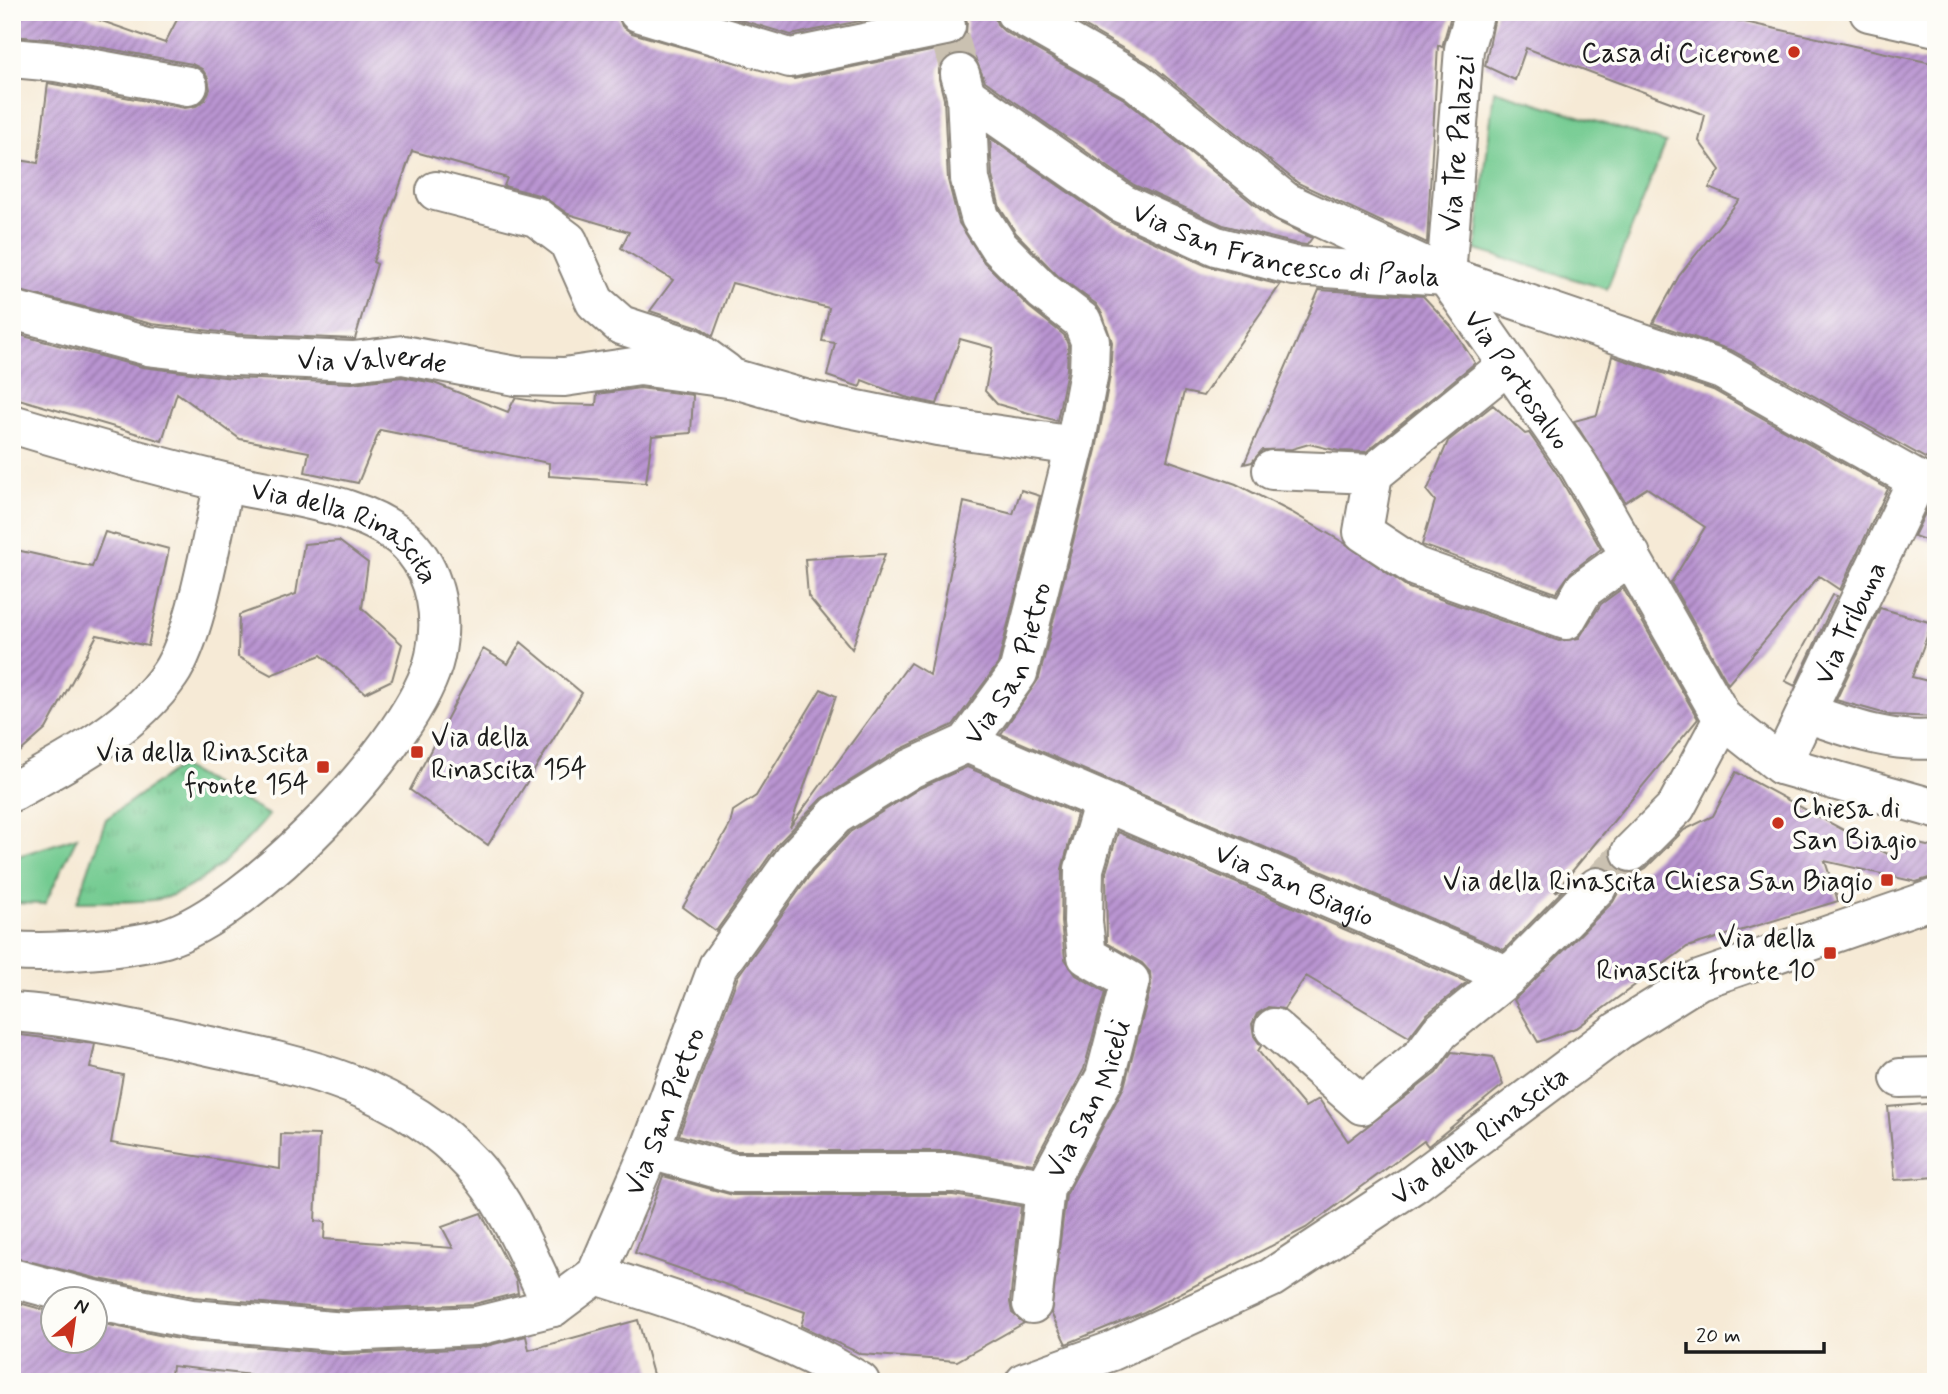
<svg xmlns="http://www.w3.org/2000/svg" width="1948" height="1394" font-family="Mynerve,sans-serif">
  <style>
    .park { fill: url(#park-tufts); stroke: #487456; stroke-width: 2 }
    .garden { fill: #73cb91; stroke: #487456; stroke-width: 2 }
    .building { fill: url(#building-hatch) }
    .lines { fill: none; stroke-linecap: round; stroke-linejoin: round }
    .minor-tunnel { stroke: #cac1b1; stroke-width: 38; stroke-dasharray: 38 19; stroke-linecap: butt }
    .minor-casing { stroke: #898379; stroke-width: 42 }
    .minor { stroke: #fff; stroke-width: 38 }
    .poi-dot { fill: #c8321e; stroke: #fdfcf7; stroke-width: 2.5 }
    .labels { text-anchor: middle; stroke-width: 7; stroke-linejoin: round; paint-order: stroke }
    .poi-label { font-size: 28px; fill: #1c1c1c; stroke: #fdfcf7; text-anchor: end }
    .street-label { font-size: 28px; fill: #1c1c1c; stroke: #fdfcf7 }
  </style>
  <defs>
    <pattern id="park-tufts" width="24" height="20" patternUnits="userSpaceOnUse" patternTransform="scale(1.75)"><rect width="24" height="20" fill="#73cb91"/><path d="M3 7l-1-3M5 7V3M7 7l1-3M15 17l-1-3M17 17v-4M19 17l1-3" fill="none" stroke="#63ae7c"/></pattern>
    <pattern id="building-hatch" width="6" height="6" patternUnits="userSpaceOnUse" patternTransform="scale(1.75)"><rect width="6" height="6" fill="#b994d1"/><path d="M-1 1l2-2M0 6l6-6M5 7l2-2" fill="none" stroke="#9678a9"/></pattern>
  </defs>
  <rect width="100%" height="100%" fill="#fdfcf7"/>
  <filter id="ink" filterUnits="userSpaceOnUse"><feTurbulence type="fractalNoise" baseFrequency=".0143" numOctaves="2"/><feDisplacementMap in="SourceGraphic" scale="14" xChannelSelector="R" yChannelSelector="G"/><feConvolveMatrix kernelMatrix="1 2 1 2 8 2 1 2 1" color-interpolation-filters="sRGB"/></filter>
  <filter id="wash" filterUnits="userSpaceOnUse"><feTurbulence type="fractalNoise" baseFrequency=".00686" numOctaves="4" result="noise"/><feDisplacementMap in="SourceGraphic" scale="28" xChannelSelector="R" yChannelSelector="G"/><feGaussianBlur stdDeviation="1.57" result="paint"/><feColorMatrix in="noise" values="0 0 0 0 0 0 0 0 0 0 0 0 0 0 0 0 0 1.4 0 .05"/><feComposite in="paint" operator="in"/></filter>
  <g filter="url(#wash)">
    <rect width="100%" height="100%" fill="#f6ead6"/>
    <!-- park -->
    <path class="park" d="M180,766L269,815C243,847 195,895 153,900C128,903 102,901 77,902L106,819Z"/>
    <!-- garden -->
    <path class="garden" d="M1494,90L1666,143L1607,289L1476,250Z
      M77,837L45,904L12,903V858Z"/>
    <g id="blocks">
      <!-- building -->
      <path class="building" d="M12,12H76L165,43L181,12H617L622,26L632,33L794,79L950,47L960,43L966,34L967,22L963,12H993L997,24L1004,31L1124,99L1272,219L1312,238L1307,245L1297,244L1223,225L1134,185L985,81L975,58L966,53H955L944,59L939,69V79L944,99L948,180L959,223L984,262L1029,307L1064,335L1068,345L1067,370L1057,421L997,404L985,391L993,348L960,339L937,404L905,397L862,380L860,387L827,376L835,343L822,341L829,308L732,283L713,336L699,327L650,311L673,280L621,248L629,232L568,214L542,196L504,186L507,178L412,151L373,262L377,264L355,339L237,334L152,324L12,289V159L38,163L48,83L185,108L196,106L205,100L210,89L208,78L202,69L192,64L60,40L12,36Z
        M714,12H904L791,35Z
        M1060,12H1452L1442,47L1438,45L1427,243L1298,183L1150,64Z
        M1496,12H1699L1936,64V464L1733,351L1653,323L1679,276L1739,200L1709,188L1720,170L1699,141L1705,115L1526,48L1515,80L1485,66Z
        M990,138L1114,224L1207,266L1280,285L1203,396L1184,392L1167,460L1236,484L1291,512L1346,544L1409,588L1559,641L1579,638L1601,604L1623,588L1698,719L1555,892L1567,886L1504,950L1001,734L1039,678L1096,450L1110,376L1112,342L1102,313L1096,304L1058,276L1016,233L1000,208L992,176Z
        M1319,290L1423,296L1451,326L1475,363L1366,452L1339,451L1309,444L1292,449L1262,450L1252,462L1244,464Z
        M12,333L142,367L233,378L352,383L402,377L434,383L508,412L515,398L553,404L596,405L597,394L640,388L693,395L691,433L652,436L646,483L549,476V463L380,430L358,483L305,472L309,452L240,439L177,393L162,441L12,397Z
        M1612,356L1713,390L1888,489L1840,590L1819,576L1728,684L1671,583L1705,527L1647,488L1625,502L1574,421L1597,415Z
        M1493,405L1525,434L1529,433L1560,478L1601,549L1571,572L1556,593L1422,545L1435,501L1427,491L1448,441Z
        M1021,490L1040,496L998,664L953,725L899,750L820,800L778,844L716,931L683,907L730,825L733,811L756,796L821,689L836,696L790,827L910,663L930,675L964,502L1013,514Z
        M1928,507L1936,508V544L1914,536Z
        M105,532L169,549L148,646L97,635L46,729L12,759V549L92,567Z
        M339,541L368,563L362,608L402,644L392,680L365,693L321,655L271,675L238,657L239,615L296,594L304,544Z
        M885,554L852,649L808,596L805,559Z
        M1832,595L1837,596L1795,686L1785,681Z
        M1880,608L1932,623L1912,677L1936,683V717L1890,715L1836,700Z
        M521,642L582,693L488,845L410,790L483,649L508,664Z
        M967,767L1077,814L1062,869L1061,922L1065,959L1076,975L1105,992L1084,1069L1033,1164L955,1151H736L679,1135L738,976L813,871L850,832L920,788Z
        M1736,772L1897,859L1901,840L1936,848L1932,877L1916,882L1825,861L1838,901L1687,947L1578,1027L1538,1042L1514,1000L1613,902L1618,893V882L1613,872L1606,867L1613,864L1626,873H1637L1646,868L1684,830L1713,816Z
        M1118,832L1467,982L1426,1015L1409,1037L1306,976L1284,1009L1268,1007L1257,1014L1252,1024L1254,1036L1261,1046L1258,1051L1305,1107L1319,1099L1348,1141L1436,1073L1452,1052L1493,1057L1503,1085L1428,1146L1424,1141L1306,1228L1144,1312L1066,1344L1051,1313L1066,1195L1124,1087L1151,986L1150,972L1142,963L1107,943L1106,872Z
        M12,1034L95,1044L90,1068L123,1075L111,1143L280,1169L281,1134L319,1135L315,1221L325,1222L324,1239L453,1248L442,1227L481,1213L516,1280L518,1293L474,1304L345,1310L194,1297L99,1279L12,1257Z
        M1936,1103V1177L1895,1180L1888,1107Z
        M663,1176L733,1195H953L1021,1206L1010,1302L1012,1313L1024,1323L957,1361L861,1354L801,1326L805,1312L635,1253Z
        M12,1301L52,1312V1341H94V1322L189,1341L343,1354L478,1348L526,1336L529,1350L638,1320L655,1382H250L251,1375L172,1366L170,1382H12Z"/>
    </g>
  </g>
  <g filter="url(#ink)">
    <use href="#blocks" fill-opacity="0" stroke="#898379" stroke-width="2"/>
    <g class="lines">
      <!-- minor-tunnel -->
      <path class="minor-tunnel" d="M950,38L960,74
        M1597,887L1631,852"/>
      <defs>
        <g id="minor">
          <path d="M638,12L790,58L946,26"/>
          <path id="s1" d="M1015,12L1136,81L1286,202L1446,276L1579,466L1723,719L1781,765L1936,809"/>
          <path d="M1869,12L1936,27"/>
          <path d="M12,58L56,62L188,86"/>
          <path id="s2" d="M966,95L1123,204L1216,246L1294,266L1446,276L1722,370L1917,480L1936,487"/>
          <path d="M436,191L536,217L568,241L595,302L621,325L692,348L725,372"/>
          <path id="s3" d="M1446,276L1464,49L1475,12"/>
          <path id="s4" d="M12,310L148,346L235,356L353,361L403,355L516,376L564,377L640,366L735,379L804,399L937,426L1075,446"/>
          <path id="s5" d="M12,424C82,445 152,465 223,482C279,496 373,502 412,548C437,578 443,618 435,656C417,741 248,914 165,938C125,949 53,954 12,951"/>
          <path d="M1272,470L1373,474L1506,366"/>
          <path d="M1373,474L1363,532L1416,567L1566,620L1584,589L1631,555"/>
          <path d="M1806,713C1848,727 1890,744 1936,739"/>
          <path id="s6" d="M967,743L1509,976L1597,887"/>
          <path id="s7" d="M1781,765L1917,480"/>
          <path d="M12,792C68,761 133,728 170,674C197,634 212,533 224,483"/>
          <path d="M1631,852L1676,807L1723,719"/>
          <path d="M12,1012C73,1016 136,1029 195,1043C298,1065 397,1083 472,1164C510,1205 528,1258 553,1307"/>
          <path d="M1274,1028L1362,1105L1422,1056L1440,1032L1509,976"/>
          <path d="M1900,1078L1936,1077"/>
          <path id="s8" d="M650,1150L733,1173H955L1045,1188L1105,1077L1130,981L1087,956L1083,922L1084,869L1103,804"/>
          <path d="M596,1275C687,1304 778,1332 860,1382"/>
          <path d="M12,1278L94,1300"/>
          <path id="s9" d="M94,1300L191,1319L345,1332L477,1326L553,1307L596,1275L650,1150L718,966L796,857L836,815L910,769L967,743L1018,673L1075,446L1089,372L1090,341L1082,321L1044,292L999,247L980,217L970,179L966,95L960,74"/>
          <path d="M1032,1304L1045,1188"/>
          <path id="s10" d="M1025,1382L1112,1351L1271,1278L1415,1183L1619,1030L1699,980L1936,898"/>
        </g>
      </defs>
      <!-- minor casing -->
      <use href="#minor" class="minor-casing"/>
      <!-- minor -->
      <use href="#minor" class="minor"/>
    </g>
  </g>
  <!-- markers -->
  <g class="poi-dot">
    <circle cx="1794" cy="52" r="7"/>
    <rect x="410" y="745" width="14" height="14" rx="3.5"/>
    <rect x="316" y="760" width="14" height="14" rx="3.5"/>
    <circle cx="1778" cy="823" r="7"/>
    <rect x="1880" y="873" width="14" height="14" rx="3.5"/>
    <rect x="1823" y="946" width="14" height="14" rx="3.5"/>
  </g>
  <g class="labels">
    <!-- poi labels -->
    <g class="poi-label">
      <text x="1780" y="62">Casa di Cicerone</text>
      <text x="431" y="746" text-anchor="start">Via della<tspan x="431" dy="32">Rinascita 154</tspan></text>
      <text x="309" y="761">Via della Rinascita<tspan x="309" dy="32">fronte 154</tspan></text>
      <text x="1792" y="817" text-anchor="start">Chiesa di<tspan x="1792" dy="32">San Biagio</tspan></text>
      <text x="1873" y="890">Via della Rinascita Chiesa San Biagio</text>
      <text x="1816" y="947">Via della<tspan x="1816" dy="32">Rinascita fronte 10</tspan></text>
    </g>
    <!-- street labels -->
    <g class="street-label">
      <text dy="10" stroke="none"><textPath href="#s3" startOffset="133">Via Tre Palazzi</textPath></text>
      <text dy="10" stroke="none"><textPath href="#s2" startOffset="362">Via San Francesco di Paola</textPath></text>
      <text dy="10" stroke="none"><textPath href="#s4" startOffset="366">Via Valverde</textPath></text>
      <text dy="10" stroke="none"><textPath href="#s1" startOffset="634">Via Portosalvo</textPath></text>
      <text dy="10" stroke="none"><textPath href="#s5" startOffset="355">Via della Rinascita</textPath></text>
      <text dy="10" stroke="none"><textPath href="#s7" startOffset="158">Via Tribuna</textPath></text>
      <text dy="10" stroke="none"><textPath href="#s9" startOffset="1283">Via San Pietro</textPath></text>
      <text dy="10" stroke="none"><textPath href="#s6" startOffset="357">Via San Biagio</textPath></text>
      <text dy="10" stroke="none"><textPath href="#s8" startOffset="499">Via San Miceli</textPath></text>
      <text dy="10" stroke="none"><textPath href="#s9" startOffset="695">Via San Pietro</textPath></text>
      <text dy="10" stroke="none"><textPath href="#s10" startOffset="520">Via della Rinascita</textPath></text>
    </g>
  </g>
  <!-- margin -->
  <rect width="1948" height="1394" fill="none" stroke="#fdfcf7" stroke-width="42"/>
  <!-- north arrow -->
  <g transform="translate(74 1320) rotate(29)"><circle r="33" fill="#fdfcf7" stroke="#a3a29f" stroke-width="2"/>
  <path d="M0-5L12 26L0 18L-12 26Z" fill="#c8321e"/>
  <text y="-10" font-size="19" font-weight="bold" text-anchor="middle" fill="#1c1c1c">N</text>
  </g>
  <!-- scale -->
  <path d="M1686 1342v10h138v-10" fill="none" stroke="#1c1c1c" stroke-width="3.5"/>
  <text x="1696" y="1342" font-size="21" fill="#1c1c1c" stroke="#fdfcf7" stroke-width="5" paint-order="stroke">20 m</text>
</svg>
